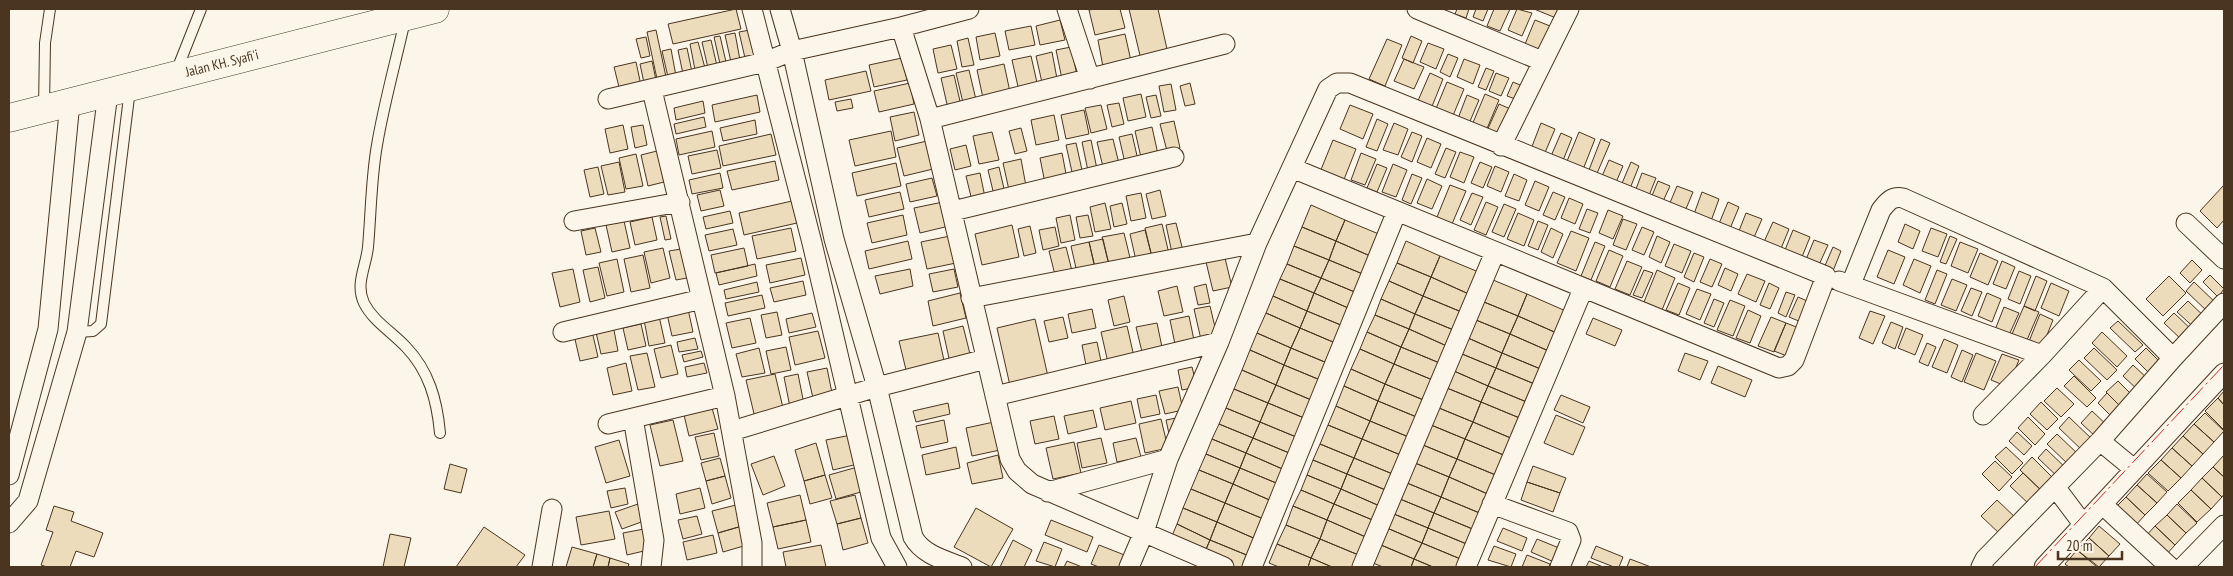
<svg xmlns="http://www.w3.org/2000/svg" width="2233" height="576" font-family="'PT Sans Narrow',sans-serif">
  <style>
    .building { fill: #ecdcbc; stroke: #4a3520 }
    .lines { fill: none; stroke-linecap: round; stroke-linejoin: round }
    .service-casing { stroke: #4a3520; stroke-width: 12 }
    .minor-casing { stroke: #4a3520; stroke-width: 21 }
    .secondary-casing { stroke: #4a3520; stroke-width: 29 }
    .service { stroke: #fbf6e9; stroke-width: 10 }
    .minor { stroke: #fbf6e9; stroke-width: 19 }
    .secondary { stroke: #fbf6e9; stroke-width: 28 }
    .power { stroke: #c62828; stroke-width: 1; stroke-dasharray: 18 4 2.5 4; stroke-linecap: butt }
    .labels { text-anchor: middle; stroke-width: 4; stroke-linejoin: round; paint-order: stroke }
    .street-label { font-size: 14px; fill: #4a3520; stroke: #fbf6e9 }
  </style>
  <rect width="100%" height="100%" fill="#fbf6e9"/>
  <!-- building -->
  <path class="building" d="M736,9L741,29L673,44L668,24Z
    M1095,9H1120L1125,28L1095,35L1089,10Z
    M1129,9H1158L1169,58L1142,64Z
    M1457,9H1469L1466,18L1455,14Z
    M1476,9H1488L1483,21L1473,17Z
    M1494,9H1510L1500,31L1487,26Z
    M1517,9L1532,13L1522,36L1508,30Z
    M1534,9H1560L1556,18Z
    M1060,20L1065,40L1040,45L1036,26Z
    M1535,20L1555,28L1543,58L1523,49Z
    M1031,26L1035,45L1009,50L1005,31Z
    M656,30L666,77L657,79L647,32Z
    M750,30L756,56L745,58L739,32Z
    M735,33L740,60L731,62L725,35Z
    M995,33L1000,56L980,60L976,37Z
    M1125,34L1131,61L1103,67L1098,40Z
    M720,36L726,62L720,64L714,37Z
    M1411,36L1422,41L1413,63L1402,58Z
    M646,37L650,56L641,58L636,39Z
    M968,38L974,65L962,67L957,41Z
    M1387,39L1402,45L1385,86L1369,79Z
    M711,40L717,66L708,68L702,42Z
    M698,42L705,68L695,70L690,44Z
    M1428,43L1444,49L1436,69L1420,62Z
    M951,45L957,69L938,73L933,49Z
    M1071,47L1078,80L1063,84L1056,50Z
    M687,48L692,72L683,74L678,50Z
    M671,49L676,76L668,77L662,51Z
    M1052,52L1058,84L1043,87L1036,56Z
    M1448,54L1458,58L1450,77L1440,72Z
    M1031,56L1038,87L1019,91L1012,60Z
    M902,58L907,80L874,87L869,65Z
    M1404,59L1424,67L1414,89L1394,81Z
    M1464,59L1480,65L1473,84L1457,77Z
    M652,61L656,80L644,83L640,64Z
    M636,62L642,90L621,95L614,67Z
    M1004,64L1010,92L983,98L977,70Z
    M1486,68L1494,71L1486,90L1478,87Z
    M969,70L977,104L964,107L956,73Z
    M866,71L871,91L829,100L825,80Z
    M1430,73L1443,79L1431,109L1417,103Z
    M1496,73L1509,78L1501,96L1489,91Z
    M954,75L962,110L949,113L941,78Z
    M1447,82L1464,89L1452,118L1435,111Z
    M1513,82L1527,88L1521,101L1507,96Z
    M910,83L914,104L879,112L874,91Z
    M1190,83L1195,104L1185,106L1180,86Z
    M1171,84L1176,110L1164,112L1159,86Z
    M1141,94L1146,117L1128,121L1123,98Z
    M1485,94L1499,100L1486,131L1472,125Z
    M757,95L760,112L715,122L712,105Z
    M1156,95L1161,116L1151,118L1146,97Z
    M1467,95L1479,100L1468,126L1457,121Z
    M851,99L853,108L837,111L835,102Z
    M703,101L705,113L676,120L674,108Z
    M1119,103L1124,124L1112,127L1107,105Z
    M1499,104L1515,111L1503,140L1486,133Z
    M1101,105L1107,129L1091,133L1085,108Z
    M1350,105L1373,114L1363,139L1340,129Z
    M1084,110L1089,134L1066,139L1061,115Z
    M914,112L919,135L895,141L890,117Z
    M1054,115L1059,140L1036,145L1031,120Z
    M704,117L706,127L676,134L674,124Z
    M1377,119L1388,124L1377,151L1366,147Z
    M755,120L757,134L723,141L720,128Z
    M1174,121L1180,148L1167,151L1160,124Z
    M1394,123L1408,129L1398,155L1383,150Z
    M1541,123L1555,129L1544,155L1531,149Z
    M623,125L628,149L610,153L605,129Z
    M643,125L647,145L635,148L631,127Z
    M1152,127L1159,159L1142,162L1135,131Z
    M1021,128L1027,151L1015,154L1009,131Z
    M712,131L715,147L679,155L676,139Z
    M891,131L896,157L855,166L849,140Z
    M992,132L999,160L979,164L973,136Z
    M1412,132L1422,136L1412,162L1401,157Z
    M1579,132L1595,139L1582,172L1565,166Z
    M1561,133L1572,138L1560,168L1548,163Z
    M771,134L776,155L723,166L719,146Z
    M1132,134L1138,160L1125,163L1119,137Z
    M1427,138L1441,144L1431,168L1417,162Z
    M1113,139L1120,168L1104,171L1097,142Z
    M1601,139L1610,143L1595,178L1587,175Z
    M1091,140L1097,169L1088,171L1082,142Z
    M1333,140L1356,149L1343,182L1320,172Z
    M927,141L933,169L904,176L897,148Z
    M1076,143L1082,170L1072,172L1066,145Z
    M966,145L971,166L955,170L950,149Z
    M1446,148L1456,152L1445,178L1435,174Z
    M717,150L721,168L692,174L688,156Z
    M657,151L664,182L648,186L641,155Z
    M1460,152L1474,157L1464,183L1450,177Z
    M1062,153L1067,179L1045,183L1040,158Z
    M1361,153L1376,159L1365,185L1351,180Z
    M636,154L643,186L626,189L619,158Z
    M1021,159L1026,186L1009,190L1003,163Z
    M1609,160L1623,166L1614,187L1600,181Z
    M775,161L779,180L732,190L727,171Z
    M619,162L625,192L608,195L601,166Z
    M1480,162L1492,167L1483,188L1471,183Z
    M1631,162L1639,166L1629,191L1620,188Z
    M896,163L901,186L857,196L852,173Z
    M1377,164L1387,168L1377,192L1367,188Z
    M1393,164L1407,170L1396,197L1382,192Z
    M1495,166L1509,172L1501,192L1487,186Z
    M598,167L604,194L590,197L584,170Z
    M999,167L1005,193L994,195L988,170Z
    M720,173L723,188L692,194L689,180Z
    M980,173L986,202L973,205L966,176Z
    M1642,173L1656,178L1646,203L1633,197Z
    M1412,174L1422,178L1411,204L1402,200Z
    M1514,174L1527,180L1519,201L1505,196Z
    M932,178L937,196L910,202L906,184Z
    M1427,179L1442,186L1432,209L1417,203Z
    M1535,181L1549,187L1539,211L1525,205Z
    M1658,181L1670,186L1660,208L1649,203Z
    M1450,185L1466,191L1452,224L1437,217Z
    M2224,185V220L2217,228L2200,211Z
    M1677,186L1693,192L1683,216L1667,210Z
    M720,190L724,206L701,211L697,195Z
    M1160,190L1166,216L1152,219L1146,194Z
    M900,192L904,209L869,217L865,200Z
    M1553,192L1565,197L1555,220L1543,215Z
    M1702,192L1719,199L1711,221L1694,214Z
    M1141,193L1146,218L1131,221L1126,196Z
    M1472,193L1483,197L1471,225L1460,220Z
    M1569,198L1583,204L1575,224L1561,218Z
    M792,201L797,223L744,235L739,213Z
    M943,202L949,226L920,233L914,208Z
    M1486,202L1498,207L1486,235L1474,230Z
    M1728,202L1739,207L1729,231L1718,226Z
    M1105,203L1111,229L1095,232L1090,207Z
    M1122,203L1127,224L1114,227L1110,206Z
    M1504,204L1516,209L1504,237L1492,232Z
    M1311,205L1345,220L1336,241L1302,227Z
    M1587,209L1598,213L1590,233L1579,229Z
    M1608,210L1623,216L1613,239L1599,233Z
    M730,211L733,223L706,229L703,217Z
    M1518,213L1534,220L1524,246L1507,239Z
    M1746,213L1762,219L1752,242L1737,236Z
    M903,215L907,235L872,243L867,223Z
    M1070,215L1075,240L1061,243L1056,218Z
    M1088,215L1093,236L1080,238L1076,217Z
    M666,216L671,239L665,240L660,217Z
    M652,217L657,240L635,245L630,222Z
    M1623,219L1637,224L1626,250L1613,245Z
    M1345,220L1386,237L1377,259L1336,241Z
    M624,221L630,248L612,252L606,225Z
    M1538,221L1548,225L1538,250L1528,246Z
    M1773,222L1789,229L1780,251L1763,244Z
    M1176,223L1183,251L1172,253L1166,225Z
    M1162,224L1170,258L1153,261L1145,228Z
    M1905,224L1920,231L1913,249L1898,242Z
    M1012,225L1019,257L982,265L975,234Z
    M1030,226L1036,253L1024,256L1018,229Z
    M1055,227L1059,246L1043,250L1039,230Z
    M1302,227L1336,241L1329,260L1294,246Z
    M1642,227L1654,232L1644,255L1632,250Z
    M595,228L601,252L586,255L581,231Z
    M791,228L796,251L757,259L752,236Z
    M1551,228L1563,234L1553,258L1541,252Z
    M1931,228L1947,234L1938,257L1922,251Z
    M733,229L737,245L709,251L705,235Z
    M1145,230L1153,261L1137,265L1130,234Z
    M1793,230L1810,237L1800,262L1783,255Z
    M1571,231L1589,238L1576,271L1557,263Z
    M1124,233L1132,266L1110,269L1102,237Z
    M950,236L956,263L927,269L921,242Z
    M1657,236L1670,242L1661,263L1649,257Z
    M1950,236L1957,239L1946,264L1940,262Z
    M1103,239L1110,269L1096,271L1089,242Z
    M1814,240L1828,245L1818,267L1805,262Z
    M908,241L912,259L869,269L865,251Z
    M1336,241L1377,259L1370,277L1329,260Z
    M1406,241L1440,256L1431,277L1397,263Z
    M1089,242L1096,273L1078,277L1071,246Z
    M1595,242L1605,246L1591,280L1581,276Z
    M1960,242L1978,249L1968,273L1951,266Z
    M1674,244L1691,251L1682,273L1665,266Z
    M1294,246L1329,260L1321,278L1287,264Z
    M1066,247L1073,275L1056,279L1049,251Z
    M1833,247L1841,251L1833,271L1824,268Z
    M663,248L670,278L651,283L644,252Z
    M744,248L748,266L715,273L711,255Z
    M681,249L687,278L676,280L669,251Z
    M1609,250L1623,256L1610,287L1596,281Z
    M1888,250L1905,257L1894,284L1877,277Z
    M1694,253L1704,257L1694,282L1684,277Z
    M1980,253L1998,261L1988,285L1970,277Z
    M643,255L650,288L631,292L624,259Z
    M1440,256L1481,273L1471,295L1431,277Z
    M801,258L805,275L770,283L766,265Z
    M1225,258L1232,287L1213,291L1206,262Z
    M617,259L624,292L607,296L599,263Z
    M1710,259L1722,264L1712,287L1700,282Z
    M1914,259L1931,266L1920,293L1903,285Z
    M1329,260L1370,277L1362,295L1321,278Z
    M2192,260L2202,270L2190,283L2180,273Z
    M1627,261L1642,267L1630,295L1615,289Z
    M2002,261L2015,267L2006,289L1993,284Z
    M1397,263L1431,277L1423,296L1389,281Z
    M755,264L757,276L719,285L716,273Z
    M1287,264L1321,278L1314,293L1280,279Z
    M598,267L605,298L590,302L583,270Z
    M1725,268L1738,274L1731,291L1718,285Z
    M573,269L580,302L560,307L552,273Z
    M910,269L913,286L880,294L875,276Z
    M954,269L958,287L933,292L929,274Z
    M1644,270L1653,273L1642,298L1633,295Z
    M1657,270L1675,278L1662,310L1644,302Z
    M1937,270L1947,274L1935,304L1925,300Z
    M2019,271L2031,276L2020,304L2008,299Z
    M1747,274L1765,281L1756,302L1738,294Z
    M2210,275L2224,289L2218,297L2203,282Z
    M2036,276L2047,281L2035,311L2024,306Z
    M2169,276L2186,293L2163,316L2146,299Z
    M1431,277L1471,295L1464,313L1423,296Z
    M1321,278L1362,295L1355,311L1314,293Z
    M1280,279L1314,293L1307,311L1273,296Z
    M1952,279L1967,285L1956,311L1941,305Z
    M1493,280L1527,294L1518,316L1484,302Z
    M803,281L806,295L774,302L770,288Z
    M1389,281L1423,296L1415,314L1381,299Z
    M757,282L759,292L726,299L724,290Z
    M2194,282L2218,305L2209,313L2186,291Z
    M1678,283L1690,288L1679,315L1666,310Z
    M1769,283L1779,288L1770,309L1760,305Z
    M2051,283L2069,291L2059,316L2041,308Z
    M1206,284L1210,303L1198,305L1194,287Z
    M1177,286L1183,312L1164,316L1158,291Z
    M1971,288L1982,292L1972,316L1961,311Z
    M1697,289L1711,294L1700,320L1686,314Z
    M1786,292L1795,295L1786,317L1778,313Z
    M960,293L966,318L933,326L928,301Z
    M1314,293L1355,311L1348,328L1307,311Z
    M1987,293L2001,299L1992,322L1978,316Z
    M1527,294L1568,312L1559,334L1518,316Z
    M762,295L765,308L728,316L725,303Z
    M1124,296L1130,322L1114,326L1108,300Z
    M1273,296L1307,311L1300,328L1266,313Z
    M1423,296L1464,313L1456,331L1415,314Z
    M1798,297L1814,304L1806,324L1789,317Z
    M1381,299L1415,314L1409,329L1375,315Z
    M1714,299L1724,303L1714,327L1704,323Z
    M1730,300L1745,306L1733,336L1717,330Z
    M2188,301L2208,320L2198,331L2177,312Z
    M1484,302L1518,316L1510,334L1476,320Z
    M1210,306L1218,340L1202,344L1194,309Z
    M2024,306L2039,312L2027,340L2012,334Z
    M2004,307L2019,313L2009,335L1995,330Z
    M688,309L693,332L672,336L667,314Z
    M1092,309L1096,328L1072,333L1068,314Z
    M1748,310L1761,316L1750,343L1736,338Z
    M1307,311L1348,328L1340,345L1300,328Z
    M1870,311L1885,316L1873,344L1859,338Z
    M777,312L782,335L766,338L761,315Z
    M812,313L816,327L789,333L786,319Z
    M1266,313L1300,328L1291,348L1257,333Z
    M2174,313L2194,332L2184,342L2164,323Z
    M1415,314L1456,331L1449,347L1409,329Z
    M2040,314L2053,320L2041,350L2028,344Z
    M1375,315L1409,329L1401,347L1367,332Z
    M659,316L665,343L649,346L644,320Z
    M1189,316L1195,345L1176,349L1170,320Z
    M1518,316L1559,334L1551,352L1510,334Z
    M1063,317L1068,338L1049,342L1044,321Z
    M1771,317L1786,323L1774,352L1758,346Z
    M750,318L756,343L732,348L726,323Z
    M1593,318L1622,330L1615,346L1586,334Z
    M1035,319L1049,381L1011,390L997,328Z
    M1476,320L1510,334L1502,353L1468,338Z
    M2118,321L2143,345L2135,352L2110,328Z
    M1891,322L1903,327L1895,349L1882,343Z
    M1157,323L1163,352L1143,356L1136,327Z
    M1786,323L1799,328L1787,356L1774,351Z
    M641,324L646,346L628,350L623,328Z
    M613,325L618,351L601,354L595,328Z
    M963,326L971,358L950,363L943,331Z
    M1127,326L1135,361L1109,367L1101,332Z
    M1300,328L1340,345L1332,365L1291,348Z
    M1906,328L1923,335L1915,355L1898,348Z
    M1409,329L1449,347L1442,364L1401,347Z
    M592,331L598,357L580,361L574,335Z
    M818,331L825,358L795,365L789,337Z
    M1367,332L1401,347L1394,364L1360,349Z
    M2102,332L2127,356L2117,367L2092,343Z
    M938,333L945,365L907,374L899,341Z
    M1257,333L1291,348L1284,365L1250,350Z
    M1510,334L1551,352L1543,370L1502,353Z
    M695,338L698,349L679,352L677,342Z
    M1468,338L1502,353L1496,368L1462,354Z
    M1944,339L1958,345L1947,373L1932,367Z
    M1097,342L1102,366L1087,370L1082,345Z
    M1927,343L1936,347L1928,366L1919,362Z
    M671,345L678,374L661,378L654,349Z
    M786,347L791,370L771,374L766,351Z
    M1401,347L1442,364L1435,381L1394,364Z
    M759,348L765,373L742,377L736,354Z
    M1291,348L1332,365L1325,382L1284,365Z
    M2094,348L2117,370L2107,380L2084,358Z
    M2146,348L2163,365L2152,376L2135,359Z
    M1360,349L1394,364L1385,384L1351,369Z
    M1250,350L1284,365L1276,385L1242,370Z
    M1962,350L1973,355L1962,382L1951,377Z
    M701,351L703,357L684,362L682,355Z
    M647,353L655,387L638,390L630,356Z
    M1502,353L1543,370L1537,385L1496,368Z
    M1685,353L1708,361L1700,380L1678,371Z
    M1976,353L1996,361L1984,390L1964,382Z
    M1462,354L1496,368L1488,386L1454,371Z
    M2002,354L2019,360L2008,387L1991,380Z
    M2079,360L2101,381L2091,391L2069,370Z
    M626,363L632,391L613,395L607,368Z
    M704,363L707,373L687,377L685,367Z
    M1394,364L1435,381L1426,401L1385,384Z
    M1284,365L1325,382L1316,402L1276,385Z
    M2133,365L2149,380L2139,391L2123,376Z
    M1718,366L1752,380L1745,397L1711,383Z
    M1192,367L1197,387L1182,390L1178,370Z
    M827,368L832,393L813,398L807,372Z
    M1496,368L1537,385L1529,403L1488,386Z
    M1351,369L1385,384L1378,401L1344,386Z
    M1242,370L1276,385L1268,403L1234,389Z
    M1454,371L1488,386L1481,402L1447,388Z
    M775,374L784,412L755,418L746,380Z
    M798,374L805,409L791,412L784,377Z
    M2074,376L2096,398L2087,407L2064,386Z
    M2118,381L2133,396L2122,408L2106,392Z
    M1385,384L1426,401L1419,418L1378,401Z
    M1276,385L1316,402L1309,420L1268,403Z
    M1344,386L1378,401L1370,421L1336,406Z
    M1488,386L1529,403L1522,419L1481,402Z
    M1178,387L1183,410L1165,414L1159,391Z
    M1447,388L1481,402L1473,422L1439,408Z
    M2057,388L2074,404L2061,417L2044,401Z
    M1234,389L1268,403L1260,422L1226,408Z
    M2224,391V405L2218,398Z
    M2107,393L2122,408L2112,417L2098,403Z
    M1156,395L1160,414L1141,418L1137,399Z
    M1561,395L1590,407L1583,423L1554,410Z
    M2218,398L2224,405V430L2205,411Z
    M1131,401L1136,423L1105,430L1100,408Z
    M1378,401L1419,418L1411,438L1370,421Z
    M1481,402L1522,419L1513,439L1473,422Z
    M2041,402L2058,419L2047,430L2030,414Z
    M948,403L950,414L916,422L913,411Z
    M1268,403L1309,420L1301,439L1260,422Z
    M1336,406L1370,421L1362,439L1328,425Z
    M712,408L718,429L689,436L684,415Z
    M1226,408L1260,422L1253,438L1219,424Z
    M1439,408L1473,422L1465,439L1431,425Z
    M1093,410L1097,427L1068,434L1064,416Z
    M2092,411L2109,427L2097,438L2081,423Z
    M2205,413L2224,431L2214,442L2194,424Z
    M1556,415L1585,427L1573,455L1544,443Z
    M1054,416L1059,439L1035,444L1030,421Z
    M2028,417L2045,434L2035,445L2018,428Z
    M2069,417L2095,442L2085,453L2059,428Z
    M1176,418L1179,432L1169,434L1166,420Z
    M1161,419L1168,448L1145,453L1139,424Z
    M673,420L683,461L660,466L650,425Z
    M944,420L948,442L921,448L916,426Z
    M1370,421L1411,438L1403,456L1362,439Z
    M994,422L1000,450L972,456L966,428Z
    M1260,422L1301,439L1294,455L1253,438Z
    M1473,422L1513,439L1506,456L1465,439Z
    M1219,424L1253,438L1246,453L1212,439Z
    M2194,424L2214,442L2203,454L2183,436Z
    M1328,425L1362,439L1354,458L1320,444Z
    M1431,425L1465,439L1457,459L1423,445Z
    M2017,432L2032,446L2024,455L2009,441Z
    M714,433L719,456L701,460L695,437Z
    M2057,434L2080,456L2070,466L2047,444Z
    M851,435L858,464L833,470L826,440Z
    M2183,436L2203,454L2192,466L2172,448Z
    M1101,438L1107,463L1082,468L1077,443Z
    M1136,438L1141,457L1117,462L1113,443Z
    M1253,438L1294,455L1287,471L1246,453Z
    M1212,439L1246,453L1240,468L1206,454Z
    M1362,439L1403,456L1395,475L1354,458Z
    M1465,439L1506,456L1498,476L1457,459Z
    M619,440L630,476L606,483L595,447Z
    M1074,442L1081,473L1053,479L1046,448Z
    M816,443L825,475L804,481L795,450Z
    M1320,444L1354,458L1347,474L1313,460Z
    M1423,445L1457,459L1449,477L1415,463Z
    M956,447L960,468L926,475L922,455Z
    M2006,447L2023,463L2012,474L1995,457Z
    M2172,448L2192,466L2181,478L2161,460Z
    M2046,449L2069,471L2061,480L2038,458Z
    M1246,453L1287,471L1281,485L1240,468Z
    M1206,454L1240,468L1233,484L1199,470Z
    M998,455L1003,478L972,484L967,463Z
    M2224,455V477L2213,467Z
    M774,456L785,486L763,495L751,464Z
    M2032,457L2056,481L2044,493L2020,470Z
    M720,458L725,476L706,481L701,463Z
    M1354,458L1395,475L1388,491L1347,474Z
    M1457,459L1498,476L1490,495L1449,477Z
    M1313,460L1347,474L1341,489L1307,475Z
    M2161,460L2181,478L2168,491L2148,473Z
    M1995,461L2012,477L1999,491L1982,474Z
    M1415,463L1449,477L1441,497L1407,483Z
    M450,464L467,469L461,493L444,489Z
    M861,466L868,490L836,499L829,475Z
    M1533,466L1566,478L1560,493L1527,482Z
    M2213,467L2224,477V494L2222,497L2202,478Z
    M1240,468L1281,485L1274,502L1233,484Z
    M1199,470L1233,484L1225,503L1191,489Z
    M2023,473L2044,493L2032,507L2010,486Z
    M1347,474L1388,491L1382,507L1341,489Z
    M2147,474L2167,492L2157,503L2137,485Z
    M825,475L832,498L810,504L804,481Z
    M1307,475L1341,489L1334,504L1301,490Z
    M725,476L731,498L712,504L706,481Z
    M1449,477L1490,495L1482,514L1441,497Z
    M2202,478L2222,497L2211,509L2191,490Z
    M1527,482L1560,493L1553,512L1521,500Z
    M1407,483L1441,497L1434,513L1400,499Z
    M1233,484L1274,502L1266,520L1225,503Z
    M2137,485L2157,503L2145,515L2126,497Z
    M625,488L628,504L611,508L607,491Z
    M700,488L705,508L680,514L676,494Z
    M1191,489L1225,503L1217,522L1183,508Z
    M1341,489L1382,507L1375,521L1334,504Z
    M1301,490L1334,504L1327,520L1293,506Z
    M2191,490L2211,509L2197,522L2178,503Z
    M800,495L806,520L773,527L767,503Z
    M855,495L861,518L837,524L830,501Z
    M1441,497L1482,514L1475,530L1434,513Z
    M2126,497L2145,515L2134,527L2115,508Z
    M1400,499L1434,513L1428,528L1394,514Z
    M1997,500L2017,519L2001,535L1981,516Z
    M1225,503L1266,520L1258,540L1217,522Z
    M638,504L644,521L622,529L615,512Z
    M1334,504L1375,521L1368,538L1327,520Z
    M2177,504L2197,523L2186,533L2167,515Z
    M736,505L742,526L718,533L712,511Z
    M54,506L74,512L71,521L103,533L94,557L76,551L70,567H47L41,565L53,532L46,530Z
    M1293,506L1327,520L1320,539L1286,525Z
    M976,508L1013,529L991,567L954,547Z
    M1183,508L1217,522L1210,540L1177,524Z
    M609,511L615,539L581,545L576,517Z
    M1434,513L1475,530L1469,545L1428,528Z
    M1394,514L1428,528L1422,543L1387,528Z
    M2167,515L2186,533L2175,545L2155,526Z
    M697,516L702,534L683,539L678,520Z
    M861,518L868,543L843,550L837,524Z
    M806,520L811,542L778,549L773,527Z
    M1051,520L1093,537L1087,552L1045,535Z
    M1327,520L1368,538L1361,556L1320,539Z
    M1217,522L1258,540L1249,556L1210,540Z
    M1177,524L1210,540L1204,554L1171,538Z
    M1286,525L1320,539L1311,558L1277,544Z
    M742,526L747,545L723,552L718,533Z
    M2099,526L2120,544L2109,556L2089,538Z
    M2155,526L2175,545L2164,557L2144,538Z
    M484,527L525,555L516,567H456Z
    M1387,528L1422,543L1414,559L1381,545Z
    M1428,528L1469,545L1463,560L1422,543Z
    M1503,528L1527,538L1522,551L1497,541Z
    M644,529L648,550L627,555L623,533Z
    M390,534L411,538L404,567H383Z
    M713,535L717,553L687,560L683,542Z
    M2089,538L2109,556L2099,567L2077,550Z
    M1320,539L1361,556L1356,567H1332L1311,558Z
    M1537,539L1559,548L1554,562L1531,552Z
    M1013,540L1032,550L1024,567H1000Z
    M1210,540L1249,556L1242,567H1235L1204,554Z
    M1044,542L1062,549L1055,567L1036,561Z
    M1422,543L1463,560L1459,567H1433L1414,559Z
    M1277,544L1311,558L1308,567H1279L1269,563Z
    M821,545L826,567H786L783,552Z
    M1099,545L1127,556L1122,567H1099L1091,564Z
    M1381,545L1414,559L1411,567H1383L1373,563Z
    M1494,546L1516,554L1511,567L1488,560Z
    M1596,546L1623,557L1619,567H1614L1591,558Z
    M572,547L597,554L593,567H566Z
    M2077,550L2097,567H2069L2065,564Z
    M597,554L610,558L608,567H593Z
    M1527,555L1550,564L1549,567H1522Z
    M610,558L629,564L628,567H608Z
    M1311,558L1332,567H1308Z
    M1414,559L1433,567H1411Z
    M1630,559L1651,567H1627Z
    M1067,561L1082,567H1064Z
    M1589,561L1603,567H1586Z"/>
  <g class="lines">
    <defs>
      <path id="service" d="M405,20C396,61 384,103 377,145C371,179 371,214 368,247C366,267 355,284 364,303C373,321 392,332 406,347C429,371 437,400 440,433
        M176,72L201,9
        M44,108L45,43L50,9
        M77,332L93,331L101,324L130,89"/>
      <path id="minor" d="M752,9L812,243L881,538L897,567
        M780,9L792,51L834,239L877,387L913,537C923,555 945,560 962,567
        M1067,9L1090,79
        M1417,9L1542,61
        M901,27L930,119L1010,459L1017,471L1032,484L1224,567
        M652,90L725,396L752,543V567
        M608,99L765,62L792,51L901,27L969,9
        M930,119L1225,44
        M1501,146L1569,9
        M953,211L1174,157
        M574,221L680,202
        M2186,223L2224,259
        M1839,281L2042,355
        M1851,284L1881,210C1888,201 1892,196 1903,198L2103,288L2173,358
        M971,298L1257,243
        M563,332L702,299
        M995,396L1219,342
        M1983,415L2042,355L2103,288
        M633,418L654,540L651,567
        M608,424L725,396
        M732,431L877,387L986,359
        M2100,441L2134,469
        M9,475L48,329L70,102
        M2056,488L2083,524
        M1048,492L1168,459
        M1492,504L1568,532L1571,540L1560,567
        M2103,505L2170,567
        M9,523L28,501L77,332L108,93
        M542,567L552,509
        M1129,567L1144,532L1168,459L1219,342L1257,243L1328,89L1337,83H1350L1826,276L1794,360L1788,366L1779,368L1292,168
        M1252,567L1397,211
        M1362,567L1495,252
        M1466,567L1583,289
        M1981,567L1985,559L2100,441L2173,358L2224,303
        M2044,567L2224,373
        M2183,567L2224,525"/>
      <path id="secondary" d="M9,118L435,9"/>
    </defs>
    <!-- service casing -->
    <use href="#service" class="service-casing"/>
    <!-- minor casing -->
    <use href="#minor" class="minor-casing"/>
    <!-- secondary casing -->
    <use href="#secondary" class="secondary-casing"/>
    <!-- service -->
    <use href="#service" class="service"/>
    <!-- minor -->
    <use href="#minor" class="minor"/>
    <!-- secondary -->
    <use href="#secondary" class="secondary"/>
    <!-- power -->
    <path class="power" d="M2035,567L2224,365"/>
  </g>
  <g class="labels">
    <!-- street labels -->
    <g class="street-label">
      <text transform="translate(222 63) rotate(-14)" y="5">Jalan KH. Syafi'i</text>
    </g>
  </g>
  <!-- border -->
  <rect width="2233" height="576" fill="none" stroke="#4a3520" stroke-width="20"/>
  <!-- scale -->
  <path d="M2058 551v8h64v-8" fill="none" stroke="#4a3520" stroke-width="2.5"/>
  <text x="2066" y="551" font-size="15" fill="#4a3520" stroke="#fbf6e9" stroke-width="4" paint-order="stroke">20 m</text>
</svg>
